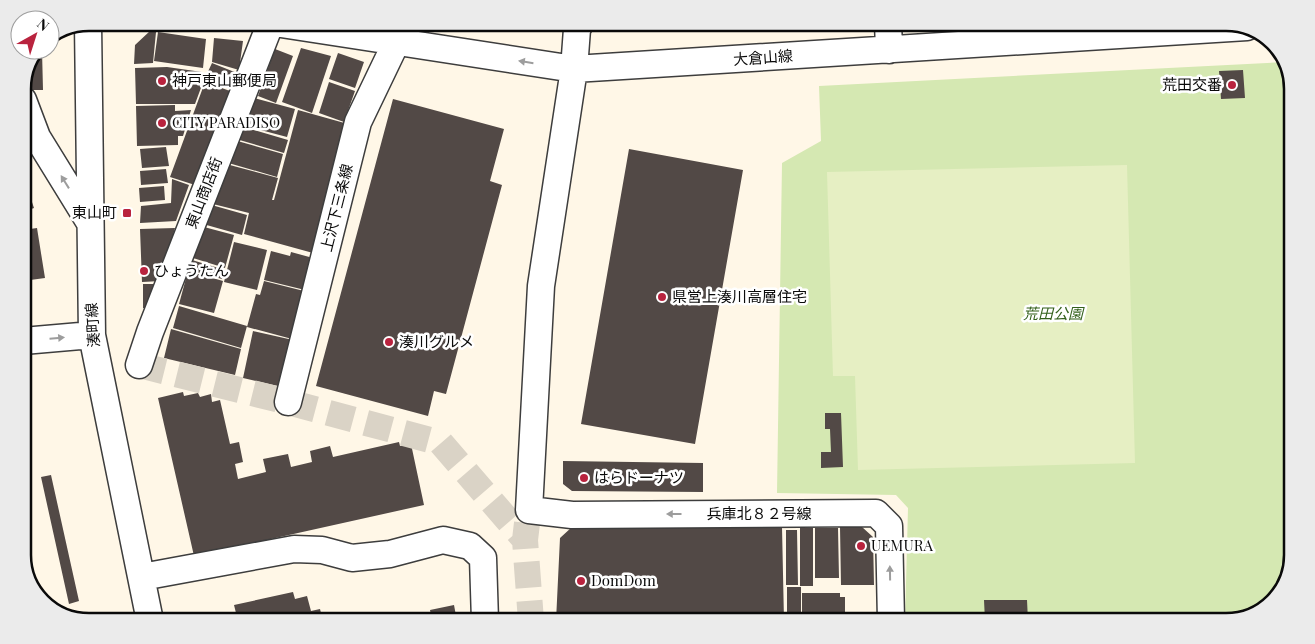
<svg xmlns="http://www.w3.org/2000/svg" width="1315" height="644" font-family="'Playfair Display','Noto Sans JP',serif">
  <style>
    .green { fill: #d5e8b2 }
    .pitch { fill: #e6efc3 }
    .building { fill: #524946 }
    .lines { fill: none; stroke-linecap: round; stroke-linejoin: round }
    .minor-tunnel { stroke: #dad3c6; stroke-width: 26; stroke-dasharray: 26 13; stroke-linecap: butt }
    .minor-casing { stroke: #3d3d3d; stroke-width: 29 }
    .minor { stroke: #fff; stroke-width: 26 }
    .oneway { fill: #9d9d9d }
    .poi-dot { fill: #b9233e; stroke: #fff; stroke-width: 2 }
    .labels { text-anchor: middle; stroke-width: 5; stroke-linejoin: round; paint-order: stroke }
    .street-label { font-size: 15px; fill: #0a0a0a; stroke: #fff }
    .poi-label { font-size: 15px; fill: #0a0a0a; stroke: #fff; text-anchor: start }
    .park-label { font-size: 15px; font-style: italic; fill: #33601b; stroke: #fff }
    .rim { fill: none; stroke: #0a0a0a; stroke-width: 2.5 }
  </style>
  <rect width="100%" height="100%" fill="#fff7e7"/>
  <!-- green -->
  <path class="green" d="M1285,62L1292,85V555L1286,584L1263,610L1226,621H905L908,508L896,495L777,493L782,163L821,141L819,86Z"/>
  <!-- pitch -->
  <path class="pitch" d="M1127,165L1135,463L858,470L855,376H833L827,172Z
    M23,533L40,597C24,583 23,553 23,533Z"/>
  <!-- building -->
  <path class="building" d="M150,31L156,32L153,63L134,64L135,45Z
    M158,32L206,39L203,68L154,61Z
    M214,38L243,41L239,70L212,62Z
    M301,48L331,56L312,113L282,102Z
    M275,49L293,56L276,103L258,96Z
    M39,50H42L43,90H31L30,68Z
    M338,53L364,62L355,88L329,79Z
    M212,63L237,73L231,88L205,78Z
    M167,67L202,72V85L195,104H136L135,68Z
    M1243,70L1245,98L1221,99L1219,71Z
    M205,82L230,91L195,185L170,177Z
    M329,82L355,91L344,122L319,113Z
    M254,98L295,109L287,137L246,126Z
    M393,99L504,129L490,181L502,185L446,394L434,391L428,416L316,386Z
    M175,105V111L191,110L183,136H178V145L137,146L136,106Z
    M298,110L348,124L313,253L244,234L249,213L213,204L226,164L278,178L272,200H274Z
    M240,126L288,140L284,153L236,139Z
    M234,140L283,154L277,177L225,162Z
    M166,147L169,166L142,168L140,149Z
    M629,149L743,170L695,444L581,424Z
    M166,169L168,183L141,185L140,171Z
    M23,175L34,208L23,212Z
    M172,179L189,185L176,221L140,223L141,206L171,203Z
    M164,186L165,200L140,202L139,188Z
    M208,204L247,215L242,235L203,224Z
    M204,227L234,235L225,268L193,258Z
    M37,228L45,278L23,281V230Z
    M175,228L161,281L142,282L140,229Z
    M234,242L267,250L257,290L224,282Z
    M271,251L290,256L291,252L313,258L305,290L264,280Z
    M192,260L225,270L222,279L189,270Z
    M188,271L223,281L214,313L179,304Z
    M264,281L304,291L292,339L247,327L256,294L260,295Z
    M143,284H160L153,309L143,308Z
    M23,288L27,306L23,307Z
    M179,306L247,326L241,348L173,328Z
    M171,329L241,349L235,375L164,358Z
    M253,331L293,340L282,387L243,378Z
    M183,392L184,396L198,393L200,397L211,394L212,402L220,400L230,444L239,442L243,462L235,464L238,479L266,472L263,459L288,454L291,467L312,462L310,451L330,446L333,457L399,442L400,446L411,444L424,505L194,556L158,398Z
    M825,413H841L843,467L821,468V452H831L830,429H825Z
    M563,461L703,463V492L572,491L563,484Z
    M51,475L79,601L69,604L41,477Z
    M572,527H782L784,621H556L560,538Z
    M840,527H862L873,537L874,585H841Z
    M800,528H813V586H800Z
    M815,528H838L839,578H815Z
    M786,530H797L798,585H786Z
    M787,587H801V615H787Z
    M293,592L295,599L307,596L311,611L320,609L323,621H238L234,605Z
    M802,593H840V597H845V621H794L793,617H802Z
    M984,600H1027L1028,621H985Z
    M454,605L457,621H432L430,610Z"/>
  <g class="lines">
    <!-- minor-tunnel -->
    <path class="minor-tunnel" d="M139,365L288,402L441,443L525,540
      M527,523L525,540L531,621"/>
    <defs>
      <path id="minor" d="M581,22L577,29L574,69L541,286L529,510L572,515L876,513L889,526L891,621
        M888,22L889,50
        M88,23L92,335L150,621
        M281,24L574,69L1247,27
        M23,100L37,137L90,223
        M23,341L92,335
        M139,365L150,332L271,22
        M288,402L358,122L406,22
        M142,577L294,549L322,550L352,558L390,554L443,540L470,546L483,558L485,621"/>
    </defs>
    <!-- minor casing -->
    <use href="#minor" class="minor-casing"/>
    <!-- minor -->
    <use href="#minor" class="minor"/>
  </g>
  <!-- one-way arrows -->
  <defs><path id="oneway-solid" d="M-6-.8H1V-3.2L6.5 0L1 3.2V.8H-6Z" transform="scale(1.25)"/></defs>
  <g class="oneway">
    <use href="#oneway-solid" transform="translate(526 62) rotate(-171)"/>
    <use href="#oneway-solid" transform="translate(65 182) rotate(-122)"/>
    <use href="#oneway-solid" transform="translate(57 338) rotate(-5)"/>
    <use href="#oneway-solid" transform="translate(674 514) rotate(180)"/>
    <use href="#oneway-solid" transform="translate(890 573) rotate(-91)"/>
  </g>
  <!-- markers -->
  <g class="poi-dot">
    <circle cx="162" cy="81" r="5"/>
    <circle cx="1232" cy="85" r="5"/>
    <circle cx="162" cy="123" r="5"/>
    <rect x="122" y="208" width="10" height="10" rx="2.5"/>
    <circle cx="144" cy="271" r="5"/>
    <circle cx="662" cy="297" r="5"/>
    <circle cx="389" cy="342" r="5"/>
    <circle cx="584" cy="478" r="5"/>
    <circle cx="861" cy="546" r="5"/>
    <circle cx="581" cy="581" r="5"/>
  </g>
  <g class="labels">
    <!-- street labels -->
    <g class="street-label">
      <text transform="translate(763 58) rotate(-4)" y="5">大倉山線</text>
      <text transform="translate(204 193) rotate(-69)" y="5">東山商店街</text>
      <text transform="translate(337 208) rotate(-76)" y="5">上沢下三条線</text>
      <text transform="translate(93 325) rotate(-94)" y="5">湊町線</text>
      <text x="759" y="519">兵庫北８２号線</text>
    </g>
    <!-- poi labels -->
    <g class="poi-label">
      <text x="172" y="86">神戸東山郵便局</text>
      <text x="1222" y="90" text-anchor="end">荒田交番</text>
      <text x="172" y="128">CITY PARADISO</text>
      <text x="117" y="218" text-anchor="end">東山町</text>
      <text x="154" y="276">ひょうたん</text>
      <text x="672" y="302">県営上湊川高層住宅</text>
      <text x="399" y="347">湊川グルメ</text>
      <text x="594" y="483">はらドーナツ</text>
      <text x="871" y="551">UEMURA</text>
      <text x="591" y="586">DomDom</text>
    </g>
    <!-- park labels -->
    <g class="park-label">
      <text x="1053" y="319">荒田公園</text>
    </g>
  </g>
  <!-- crop -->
  <path d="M0 0H1315V644H0ZM89 31H1226A58 58 0 0 1 1284 89V555A58 58 0 0 1 1226 613H89A58 58 0 0 1 31 555V89A58 58 0 0 1 89 31Z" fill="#ebebeb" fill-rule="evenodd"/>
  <path class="rim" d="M89 31H1226A58 58 0 0 1 1284 89V555A58 58 0 0 1 1226 613H89A58 58 0 0 1 31 555V89A58 58 0 0 1 89 31Z"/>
  <!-- north arrow -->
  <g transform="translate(35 35) rotate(39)"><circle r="24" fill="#ffffff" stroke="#9d9d9d"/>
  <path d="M0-4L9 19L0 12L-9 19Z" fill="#b9233e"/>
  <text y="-8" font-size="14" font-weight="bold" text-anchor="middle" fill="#0a0a0a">N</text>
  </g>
</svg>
